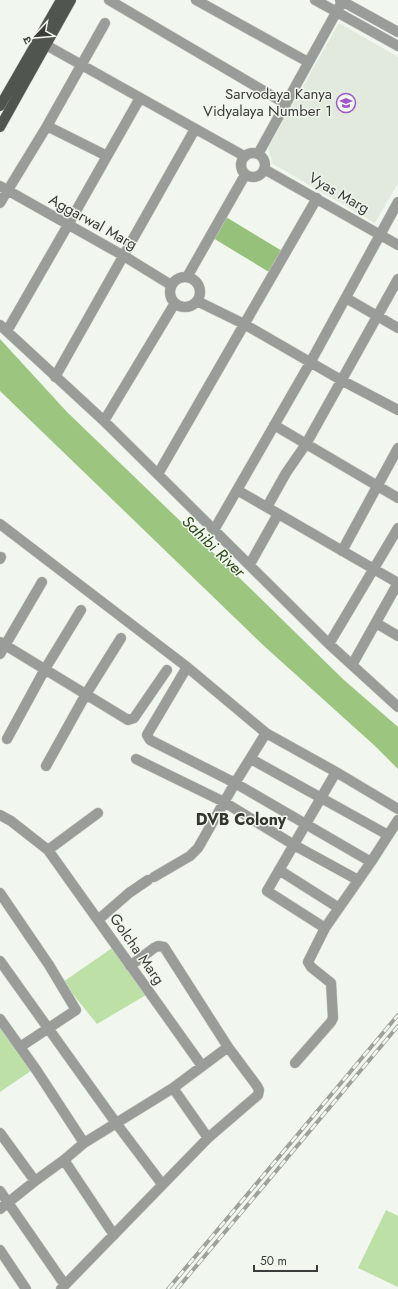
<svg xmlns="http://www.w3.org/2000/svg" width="398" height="1289" font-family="Jost,'Noto Sans Devanagari',sans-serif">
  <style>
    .built { fill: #e1eadc }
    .green { fill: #bce0a6 }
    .forest { fill: #96c17b }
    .water { fill: #9cc680 }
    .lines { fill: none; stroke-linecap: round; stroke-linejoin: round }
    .minor-casing { stroke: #ccd2ca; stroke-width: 11 }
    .major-casing { stroke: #ccd2ca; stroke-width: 11 }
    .minor { stroke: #9a9c99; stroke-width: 10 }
    .major { stroke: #51554f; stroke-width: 10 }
    .rail-casing { stroke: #9da19a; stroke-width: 4 }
    .rail { stroke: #f1f7ee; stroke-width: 2.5; stroke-dasharray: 8; stroke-linecap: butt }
    .labels { text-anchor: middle; stroke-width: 3; stroke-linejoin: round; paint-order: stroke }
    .poi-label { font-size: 15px; fill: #3a3c39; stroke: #f1f7ee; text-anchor: end }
    .street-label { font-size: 15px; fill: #3a3c39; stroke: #f1f7ee }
    .water-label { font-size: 16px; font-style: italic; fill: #2b4716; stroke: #f1f7ee }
    .neighbourhood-label { font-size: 16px; font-weight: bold; fill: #32362f; stroke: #f1f7ee }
  </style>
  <rect width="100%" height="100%" fill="#f1f7ee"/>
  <!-- built -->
  <path class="built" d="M339,23L398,57V183L375,223L273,164L268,148Z"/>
  <!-- green -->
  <path class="green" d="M115,946L151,992L97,1024L63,982Z
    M0,1016L38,1066L0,1092Z
    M386,1210L398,1216V1287L358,1268Z"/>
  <!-- forest -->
  <path class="forest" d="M226,217L282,251L269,272L213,238Z"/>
  <!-- water -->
  <path class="water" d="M0,339L67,412L253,591L344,680L398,727V769L375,746L263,645L0,391Z"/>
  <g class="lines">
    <defs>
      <path id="minor" d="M109,0L286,104
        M196,0L308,62
        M315,0L398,46
        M340,0L398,32
        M46,45L244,156
        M47,126L107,156
        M241 165a12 12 0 1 1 24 0a12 12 0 1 1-24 0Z
        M258,154L343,0
        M264,169L398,245
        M0,186L124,256L171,285
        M0,203L47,126L105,23
        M187,277L245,175
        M170 292a15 15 0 1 1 30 0a15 15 0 1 1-30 0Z
        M346,298L398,328
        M197,301L244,324L341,380L398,410
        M0,325L104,421L329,644L398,707
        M7,331L68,225L140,98
        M55,377L195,129
        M104,421L175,303
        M274,425L398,498
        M158,474L317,198
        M237,490L398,583
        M267,507L286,473L306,444L398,279
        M0,524L187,667L266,733L336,772L398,809
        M214,530L310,363L398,202
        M342,551L398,448
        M0,559L1,557
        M250,564L278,514
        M376,623L398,636
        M0,642L128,720L134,718L167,670
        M329,644L398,528
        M0,654L42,582
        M352,665L398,583
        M187,667L148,733L147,735L150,740L235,783L371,862
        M7,739L45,669L81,610
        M136,759L224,802L294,845L358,880
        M251,759L388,835
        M46,766L86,694L121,638
        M0,815L11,821L48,850L202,1066
        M48,850L98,813
        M279,870L339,908
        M154,877L190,856L198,848L235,783L266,733
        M0,893L49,965L76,1010L20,1047
        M98,920L129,893L148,880
        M325,928L267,891L336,772
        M0,961L116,1123L162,1184
        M0,1019L37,1071L84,1143L64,1160L35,1181L0,1133
        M295,1063L331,1022L333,1018L331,983L311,967L308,962L325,928L371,862L398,820
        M173,1088L208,1138
        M84,1143L173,1088L228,1047L164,947L158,946L154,948L130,966
        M64,1160L114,1235
        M0,1191L65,1285
        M0,1209L35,1181
        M0,1250L26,1289
        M61,1289L208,1138L258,1095L259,1090L257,1086L228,1047"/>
      <path id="major" d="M0,106L61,0
        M0,127L71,0"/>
    </defs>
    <!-- minor casing -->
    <use href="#minor" class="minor-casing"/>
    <!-- major casing -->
    <use href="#major" class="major-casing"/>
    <!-- minor -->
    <use href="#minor" class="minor"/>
    <!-- major -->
    <use href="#major" class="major"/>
    <defs>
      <path id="rail" d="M168,1289L398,1015
        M177,1289L398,1026"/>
    </defs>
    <!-- rail casing -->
    <use href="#rail" class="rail-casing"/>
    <!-- rail -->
    <use href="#rail" class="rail"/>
  </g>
  <!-- icons -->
  <defs>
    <symbol id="school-ring" viewBox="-11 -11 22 22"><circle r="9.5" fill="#f1f7ee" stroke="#9e56ca" stroke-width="1.5"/><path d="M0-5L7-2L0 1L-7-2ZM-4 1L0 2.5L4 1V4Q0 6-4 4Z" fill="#9e56ca"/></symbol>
  </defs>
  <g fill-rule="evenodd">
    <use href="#school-ring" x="335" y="92" width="22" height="22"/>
  </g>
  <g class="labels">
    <!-- poi labels -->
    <g class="poi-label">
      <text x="332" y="99">Sarvodaya Kanya<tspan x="332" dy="17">Vidyalaya Number 1</tspan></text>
    </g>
    <!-- street labels -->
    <g class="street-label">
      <text transform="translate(339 193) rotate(30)" y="5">Vyas Marg</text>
      <text transform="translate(93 222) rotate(29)" y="5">Aggarwal Marg</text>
      <text transform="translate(137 949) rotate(55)" y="5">Golcha Marg</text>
    </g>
    <!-- water labels -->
    <g class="water-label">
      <text transform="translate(214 546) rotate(44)" y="6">Sahibi River</text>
    </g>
    <!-- neighbourhood labels -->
    <g class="neighbourhood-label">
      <text x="241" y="825">DVB Colony</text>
    </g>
  </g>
  <!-- north arrow -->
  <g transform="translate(36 36) rotate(244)" stroke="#f1f7ee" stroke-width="3" paint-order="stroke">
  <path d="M0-3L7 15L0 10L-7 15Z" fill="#3a3c39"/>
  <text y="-6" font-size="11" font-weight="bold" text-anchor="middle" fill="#3a3c39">उ</text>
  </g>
  <!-- scale -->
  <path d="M254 1265v6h63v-6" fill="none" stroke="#3a3c39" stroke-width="2"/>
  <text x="260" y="1265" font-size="12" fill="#3a3c39" stroke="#f1f7ee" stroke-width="3" paint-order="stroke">50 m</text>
</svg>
